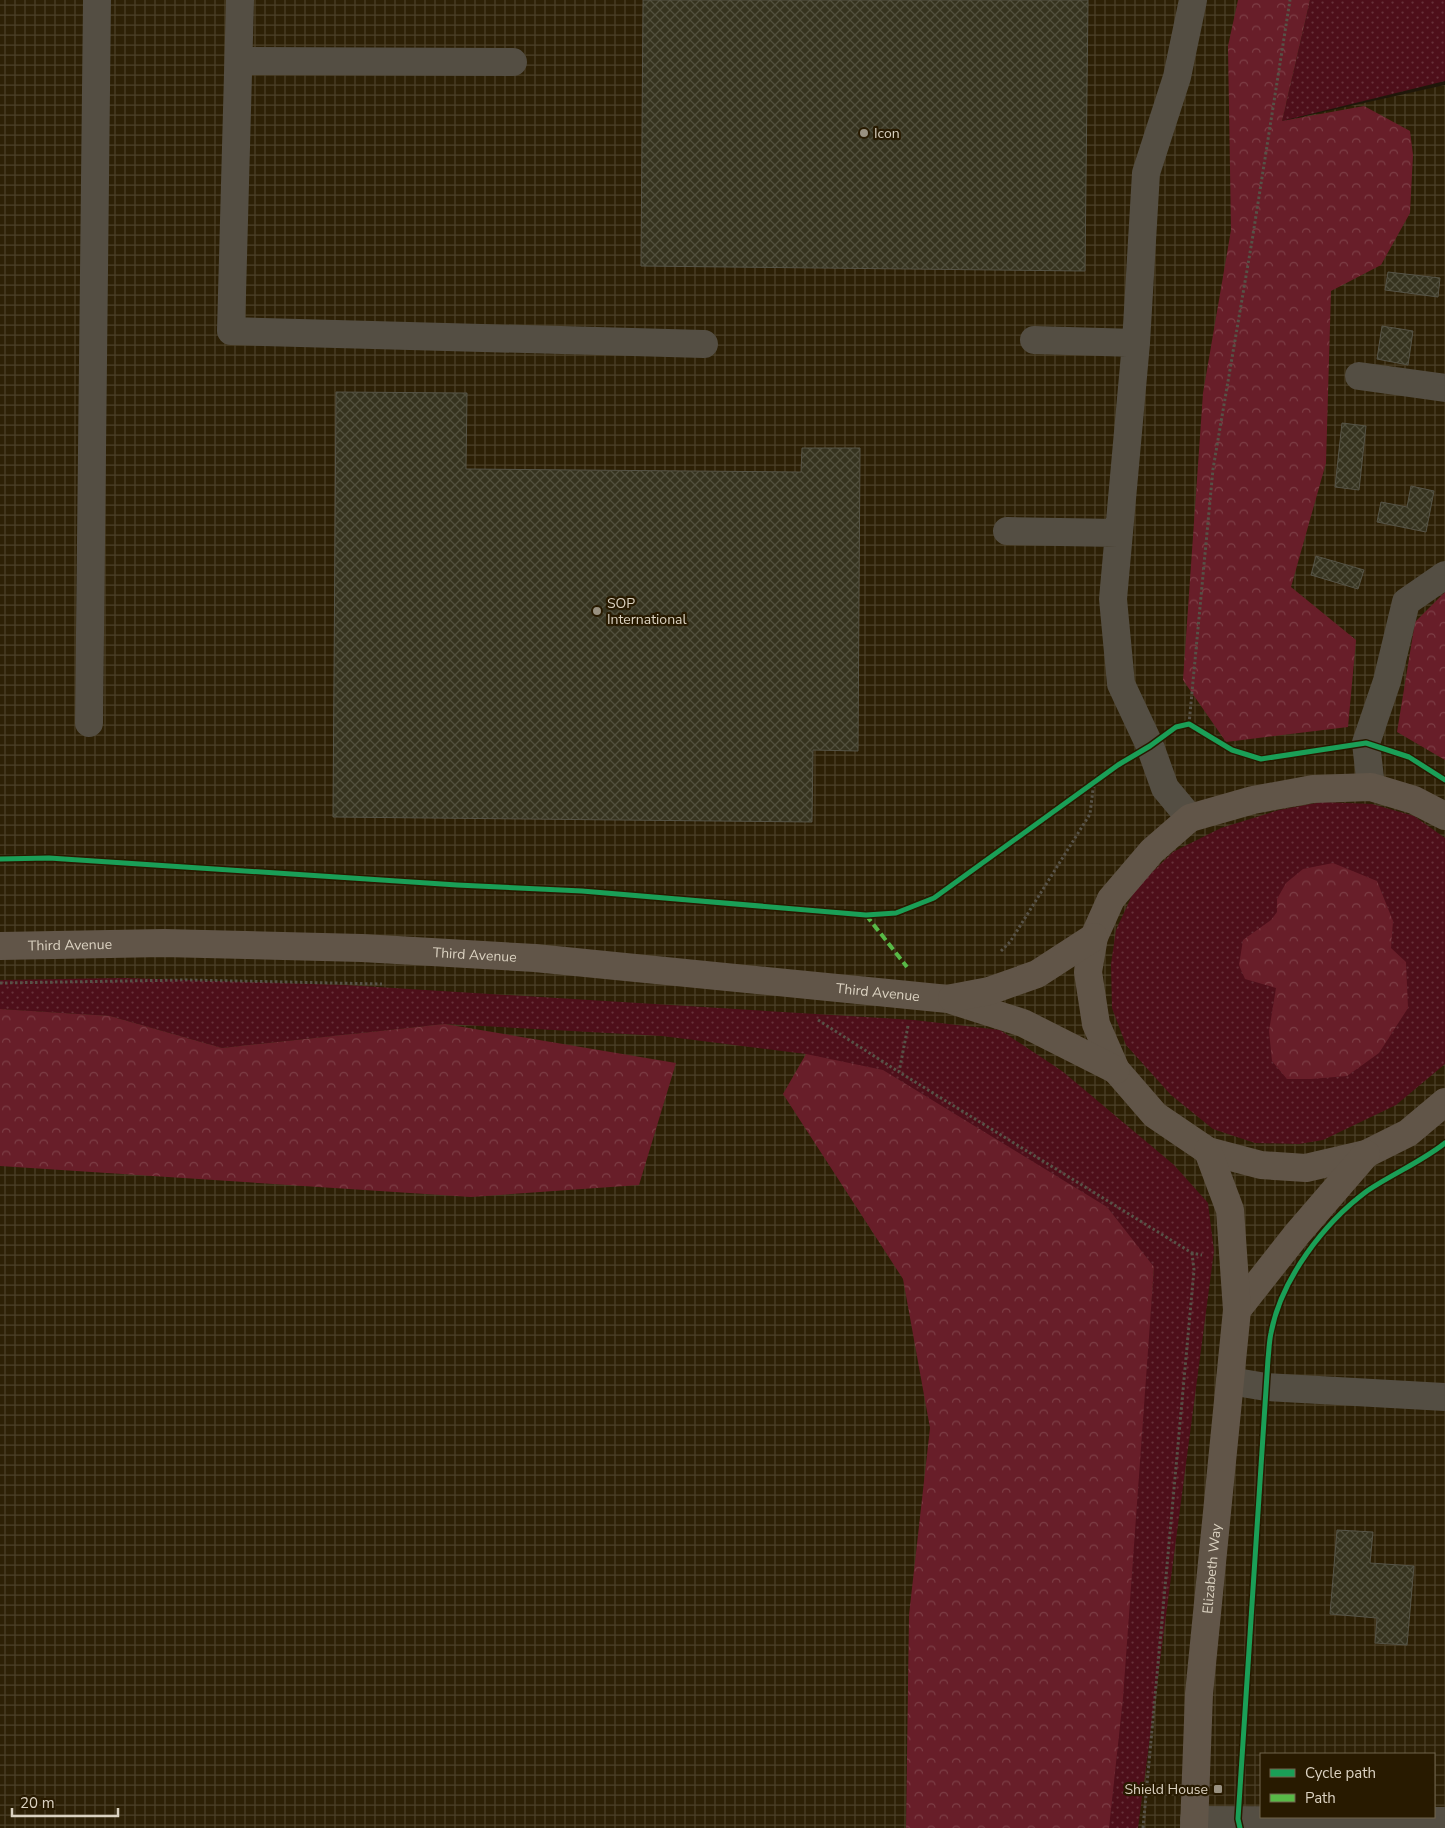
<svg xmlns="http://www.w3.org/2000/svg" width="1445" height="1828" font-family="'Nunito Sans',sans-serif">
  <style>
    .industrial { fill: url(#industrial-grid); fill-rule: evenodd }
    .grass { fill: url(#grass-dots) }
    .forest { fill: url(#forest-crowns) }
    .building { fill: url(#building-cross-hatch); stroke: #565447 }
    .lines { fill: none; stroke-linecap: round; stroke-linejoin: round }
    .path { stroke: #575247; stroke-width: 3; stroke-dasharray: 2.5 2.5; stroke-linecap: butt }
    .minor { stroke: #544e43; stroke-width: 28 }
    .major { stroke: #615548; stroke-width: 28 }
    .quiet { stroke: #58b947; stroke-width: 4; stroke-dasharray: 8 4; stroke-linecap: butt }
    .cycleway-casing { stroke: #281a00; stroke-width: 8 }
    .cycleway { stroke: #1a9f57; stroke-width: 5 }
    .poi-dot { fill: #999181; stroke: #281a00; stroke-width: 2 }
    .labels { text-anchor: middle; stroke-width: 4.5; stroke-linejoin: round; paint-order: stroke }
    .poi-label { font-size: 14px; fill: #dbd2c1; stroke: #281a00; text-anchor: start }
    .street-label { font-size: 14px; fill: #dbd2c1; stroke: #281a00 }
  </style>
  <defs>
    <pattern id="industrial-grid" width="8" height="8" patternUnits="userSpaceOnUse" patternTransform="scale(1.25)"><rect width="8" height="8" fill="#2d2005"/><path d="M0 4h8M4 0v8" fill="none" stroke="#4b4028"/></pattern>
    <pattern id="grass-dots" width="8" height="8" patternUnits="userSpaceOnUse" patternTransform="scale(1.25)"><rect width="8" height="8" fill="#4e0f1a"/><path d="M2 2h.1M6 6h.1" fill="none" stroke="#67313a" stroke-width="1.8" stroke-linecap="round"/></pattern>
    <pattern id="forest-crowns" width="20" height="18" patternUnits="userSpaceOnUse" patternTransform="scale(1.25)"><rect width="20" height="18" fill="#681e29"/><path d="M2 6a3 3 0 1 1 6 0M12 15a3 3 0 1 1 6 0" fill="none" stroke="#7d3e46"/></pattern>
    <pattern id="building-cross-hatch" width="8" height="8" patternUnits="userSpaceOnUse" patternTransform="scale(1.25)"><rect width="8" height="8" fill="#36331f"/><path d="M0 0l8 8M0 8l8-8" fill="none" stroke="#52503e"/></pattern>
  </defs>
  <rect width="100%" height="100%" fill="#1f1709"/>
  <!-- industrial -->
  <path class="industrial" d="M0,0H1310L1283,121L1445,85V1828H0ZM1261,1754H1434V1817H1261Z"/>
  <!-- grass -->
  <path class="grass" d="M1310,0H1445V81L1282,121Z
    M1322,802L1372,804L1414,816L1445,838V1064L1396,1105L1323,1140L1299,1144L1255,1143L1213,1129L1171,1095L1126,1045L1112,1008L1111,964L1116,930L1135,889L1173,852L1221,828L1279,810Z
    M125,978L345,985L914,1020L1000,1030L1062,1071L1174,1165L1208,1203L1214,1251L1138,1828H1108L1154,1267L806,1054L662,1036L445,1024L222,1048L110,1016L0,1009V980Z"/>
  <!-- forest -->
  <path class="forest" d="M1238,0H1310L1282,121L1364,106L1410,131L1413,155L1410,213L1381,265L1331,291L1326,463L1291,587L1356,640L1348,727L1226,742L1183,680L1203,393L1231,230L1228,46Z
    M1445,592V760L1397,732L1415,622Z
    M1333,863L1377,881L1393,921L1391,948L1406,962L1408,1008L1379,1053L1347,1076L1311,1079H1287L1272,1061L1269,1031L1276,988L1245,979L1239,965L1243,940L1271,920L1277,912V899L1286,883L1303,869Z
    M0,1009L110,1016L222,1048L445,1024L676,1063L639,1185L471,1197L0,1166Z
    M806,1054L883,1070L1107,1207L1154,1267L1123,1698L1109,1828H906L909,1615L930,1428L903,1279L783,1094Z"/>
  <!-- building -->
  <path class="building" d="M643,0H1088L1085,271L641,266Z
    M1388,272L1440,278L1438,297L1385,290Z
    M1382,326L1413,331L1408,365L1377,359Z
    M336,392L467,393L466,469L801,472L802,448H860L858,751L813,750L812,822L333,817Z
    M1342,423L1366,426L1359,490L1335,487Z
    M1411,486L1434,491L1426,532L1377,522L1381,502L1407,507Z
    M1316,556L1364,570L1358,589L1311,575Z
    M1337,1530L1373,1532L1370,1563L1414,1566L1407,1645L1375,1643L1377,1618L1330,1614Z"/>
  <g class="lines">
    <!-- path -->
    <path class="path" d="M1189,724L1213,469L1252,241L1290,0
      M1001,951L1010,942L1090,814L1094,781
      M0,983L186,980L382,984
      M818,1020L899,1072
      M908,1026L899,1072L1192,1253L1202,1255
      M1143,1828L1194,1270L1192,1253"/>
    <!-- minor -->
    <path class="minor" d="M240,0L231,331L704,344
      M239,61L513,62
      M1034,340L1136,343
      M1359,376L1445,388
      M1007,531L1118,533
      M89,723L97,0
      M1371,787L1366,743L1387,681L1406,602L1445,575
      M1190,818L1165,788L1150,746L1121,684L1113,599L1136,343L1146,173L1177,77L1193,0
      M1230,1381L1266,1387L1445,1397
      M1194,1820L1445,1821"/>
    <!-- major -->
    <g class="major">
      <path d="M1445,816L1414,800L1371,787L1313,789L1253,800L1190,818L1152,851L1111,899L1094,937L1088,972L1096,1024L1116,1070L1155,1115L1208,1151L1261,1165L1306,1168L1366,1154L1408,1133L1445,1102"/>
      <path id="s1" d="M0,946L164,943L362,948L535,958L908,995L948,999L1023,1023L1116,1070"/>
      <path d="M952,998L989,991L1037,974L1094,937"/>
      <path d="M1237,1310L1297,1234L1366,1154"/>
      <path id="s2" d="M1194,1828L1199,1694L1237,1310L1230,1210L1208,1151"/>
    </g>
    <!-- quiet -->
    <path class="quiet" d="M866,915L907,967"/>
    <defs>
      <path id="cycleway" d="M0,859L49,858L457,885L582,891L866,915L896,913L934,898L1118,765L1150,746L1176,727L1189,724L1232,750L1261,759L1366,743L1409,757L1445,780
        M1240,1828L1238,1819L1268,1359C1269,1351 1269,1342 1271,1333C1281,1279 1324,1223 1367,1191C1392,1174 1421,1162 1445,1143"/>
    </defs>
    <!-- cycleway casing -->
    <use href="#cycleway" class="cycleway-casing"/>
    <!-- cycleway -->
    <use href="#cycleway" class="cycleway"/>
  </g>
  <!-- markers -->
  <g class="poi-dot">
    <circle cx="864" cy="133" r="5"/>
    <circle cx="597" cy="611" r="5"/>
    <rect x="1213" y="1784" width="10" height="10" rx="2.5"/>
  </g>
  <g class="labels">
    <!-- poi labels -->
    <g class="poi-label">
      <text x="874" y="138">Icon</text>
      <text x="607" y="608">SOP<tspan x="607" dy="16">International</tspan></text>
      <text x="1208" y="1794" text-anchor="end">Shield House</text>
    </g>
    <!-- street labels -->
    <g class="street-label">
      <text dy="5" stroke="none"><textPath href="#s1" startOffset="70">Third Avenue</textPath></text>
      <text dy="5" stroke="none"><textPath href="#s1" startOffset="475">Third Avenue</textPath></text>
      <text dy="5" stroke="none"><textPath href="#s1" startOffset="880">Third Avenue</textPath></text>
      <text dy="5" stroke="none"><textPath href="#s2" startOffset="260">Elizabeth Way</textPath></text>
    </g>
  </g>
  <!-- legend -->
  <rect x="1260" y="1753" width="175" height="65" fill="#281a00" stroke="#70644d"/>
  <rect x="1270" y="1769" width="25" height="8" fill="#1a9f57" stroke="#70644d"/>
  <text x="1305" y="1778" font-size="15" fill="#dbd2c1">Cycle path</text>
  <rect x="1270" y="1794" width="25" height="8" fill="#58b947" stroke="#70644d"/>
  <text x="1305" y="1803" font-size="15" fill="#dbd2c1">Path</text>
  <!-- scale -->
  <path d="M12 1808v8h106v-8" fill="none" stroke="#dbd2c1" stroke-width="2.5"/>
  <text x="20" y="1808" font-size="15" fill="#dbd2c1" stroke="#281a00" stroke-width="4" paint-order="stroke">20 m</text>
</svg>
